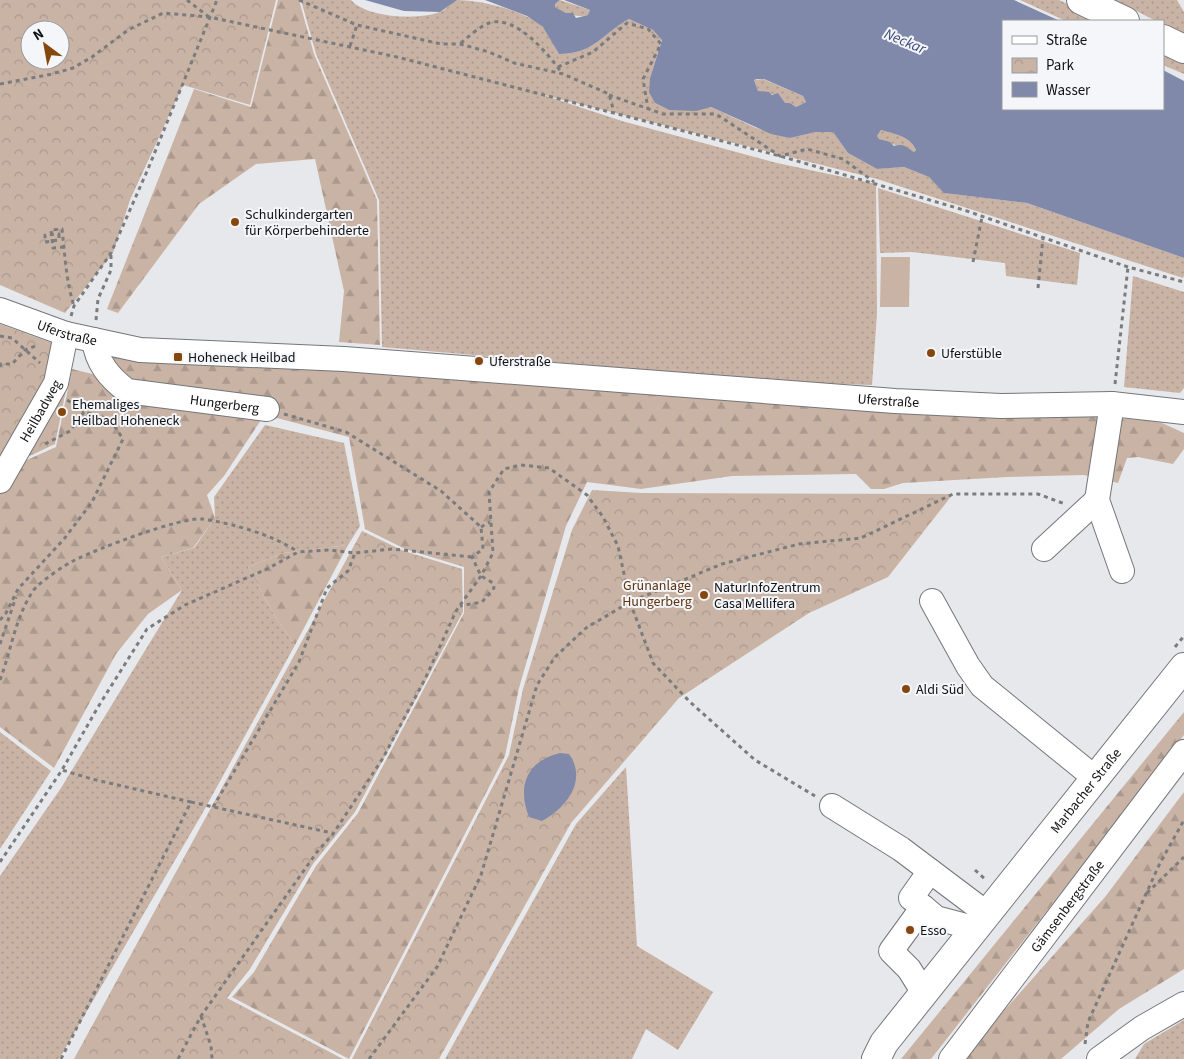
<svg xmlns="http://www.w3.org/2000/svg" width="1184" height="1059" font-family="'Source Sans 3',sans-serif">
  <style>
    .grass { fill: url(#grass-dots) }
    .forest { fill: url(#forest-firs) }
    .park { fill: url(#park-crowns); fill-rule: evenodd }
    .pitch { fill: #c9b3a5 }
    .water { fill: #8089a9; fill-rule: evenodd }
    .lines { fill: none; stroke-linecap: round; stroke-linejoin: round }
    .minor-casing { stroke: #757679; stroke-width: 26 }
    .major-casing { stroke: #757679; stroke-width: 30 }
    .path { stroke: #7b7c7e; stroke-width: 3; stroke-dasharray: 4 4; stroke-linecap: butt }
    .minor { stroke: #fff; stroke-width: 24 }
    .major { stroke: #fff; stroke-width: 28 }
    .poi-dot { fill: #86460d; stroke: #f4f6fa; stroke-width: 2 }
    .labels { text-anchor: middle; stroke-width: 4; stroke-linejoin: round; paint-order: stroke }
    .poi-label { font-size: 14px; fill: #101112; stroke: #f4f6fa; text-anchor: start }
    .street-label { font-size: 14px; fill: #101112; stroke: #f4f6fa }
    .park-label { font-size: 14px; fill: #5f320e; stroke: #f4f6fa }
    .water-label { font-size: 15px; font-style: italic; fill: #3d4877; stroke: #f4f6fa }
  </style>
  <defs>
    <pattern id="grass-dots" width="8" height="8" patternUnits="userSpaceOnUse" patternTransform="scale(1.25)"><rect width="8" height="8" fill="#c9b3a5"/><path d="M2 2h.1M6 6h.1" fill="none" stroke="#ac998d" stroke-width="1.8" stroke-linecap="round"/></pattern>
    <pattern id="forest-firs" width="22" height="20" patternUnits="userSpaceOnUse" patternTransform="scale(1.25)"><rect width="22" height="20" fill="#c9b3a5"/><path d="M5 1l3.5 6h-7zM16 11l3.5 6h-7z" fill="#ac998d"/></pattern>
    <pattern id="park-crowns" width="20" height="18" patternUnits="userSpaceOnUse" patternTransform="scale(1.25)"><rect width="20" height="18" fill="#c9b3a5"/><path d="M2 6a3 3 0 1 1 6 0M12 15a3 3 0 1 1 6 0" fill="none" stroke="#ac998d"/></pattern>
  </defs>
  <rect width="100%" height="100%" fill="#e7e8ec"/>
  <!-- grass -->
  <path class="grass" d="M301,0H351C366,18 421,21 442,11C448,9 450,1 457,0C481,0 526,11 543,27C550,34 554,46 559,54C594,54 602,34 629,19L653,30L662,39L650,78L655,103L669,110H693L711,107L756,128L790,138L816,132H833L848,153L877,169L904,167L929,177L945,193L1027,203L1184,258V276L1183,278L877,179L540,94L622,121L777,163L876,184L877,313L872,385L781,382L382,347L379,200L316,54Z
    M560,0L590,10L589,15C574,18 567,14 555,7V4Z
    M1020,0H1059L1105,21H1066Z
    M1115,0H1177L1184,12V36L1163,25V21H1156Z
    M1163,47L1184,56V74L1163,65Z
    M763,79L803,96L806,102L796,107L790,103L785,104L780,96L758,91L754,80Z
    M881,130C894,134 910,136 916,150L914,152L879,139L877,136Z
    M878,188L1080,253L1077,285L1006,276L1005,263L912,252L880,253Z
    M1133,276L1184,292V388L1180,393L1124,387Z
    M265,425L344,443L360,526L348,545L283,553L248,567L276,618L295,645L202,814L59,1059H0V876L61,788L182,590L161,557L194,548L215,518L214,497Z
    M0,732L51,771L0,849Z
    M626,767L637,946L713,992L678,1050L646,1029L632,1059H445L576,824Z
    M1184,1020V1059H1135L1144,1044Z"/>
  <!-- forest -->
  <path class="forest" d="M278,0H299L314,54L377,200L380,345L339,342L344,291L315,159L256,164L199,204L118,313L107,309L194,89L251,107Z
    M115,342L1009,412L1145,420L1162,423L1184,433V449L1173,464L1138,457L1127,458L1118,483L1084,475L1007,477L903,483L884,489H871L856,474L732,476L641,489L587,482L566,526L519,688L505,756L349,1059L232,997L254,972L316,866L358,813L464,613V567L405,549L365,529L349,437L277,418L261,420L224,476L207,495L215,518L193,548L161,557L182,590L148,614L116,654L54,768L0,727V472L56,447L72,369L113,379Z
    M348,545L295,645L276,618L248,567L283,553Z
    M1184,712V735L931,1059H901Z
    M1184,792V969L1119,1009L1061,1059H961L1105,897Z"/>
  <!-- park -->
  <path class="park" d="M0,0H276L250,105L183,85L130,200L113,253L65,313L0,285ZM30,30H60V60H30Z
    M0,324L74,351L55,444L0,470Z
    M592,490L642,493L953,494L888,577L809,613L679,698L571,823L439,1059H352L509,755L523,689L572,530Z
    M362,531L404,551L462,569L463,612L355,812L313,864L250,969L227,998L343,1059H74Z"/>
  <!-- pitch -->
  <path class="pitch" d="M881,257H910L909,307H880Z"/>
  <!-- water -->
  <path class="water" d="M365,0H457L440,12L404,11Z
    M485,0H560L555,4V7L566,13H573L576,18L588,15L590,10L564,0H1014L1060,21H1003V109H1163V70L1184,81V258L1027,203L944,193L929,177L904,167L877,169L848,153L833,132H816L790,138L771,134L711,107L696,111L669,110L655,103L649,92L650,78L662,40L653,30L629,19C602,34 594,54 559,54L543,27L527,16ZM757,79H764L803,96L806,102L796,107L790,103H785L778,93L772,95L769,92L758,91L754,80ZM881,130C894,134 910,136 916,150L914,152C906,147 904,143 894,146L890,142L879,139L877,136Z
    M560,753L569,754C588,781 566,808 542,821L529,817C517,787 526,761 560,753Z"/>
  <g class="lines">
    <defs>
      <g id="minor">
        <path id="s1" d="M0,310L66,334L140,350L344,359L895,401L1001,406L1112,404L1184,412"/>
        <path id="s2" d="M94,340C97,363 109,377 127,391L267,409"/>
        <path d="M1112,404L1097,500L1122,571"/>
        <path id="s3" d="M0,481L56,383L66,334"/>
        <path d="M1044,549L1097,500"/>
        <path d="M932,601L968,666L982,686L1095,778"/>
        <path d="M832,806L901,849L986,913"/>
        <path d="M923,907L936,918L974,928"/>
        <path d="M924,993L909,969L891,951L923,907L911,898L930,871"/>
        <path id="s4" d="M951,1059L1184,752"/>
        <path d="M1099,1059L1142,1028L1184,1004"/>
      </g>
      <g id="major">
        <path d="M1081,0L1125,21"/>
        <path d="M1163,39L1184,49"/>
        <path id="s5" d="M876,1059L884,1043L1184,667"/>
      </g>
    </defs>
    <!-- minor casing -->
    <use href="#minor" class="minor-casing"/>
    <!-- major casing -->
    <use href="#major" class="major-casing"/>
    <!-- path -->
    <path class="path" d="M187,0L209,17
      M299,0L357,25L441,44H460L489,52L514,63L563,74L609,94L614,112
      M461,43C469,36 479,27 489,23C516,14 549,55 562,73
      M350,46L357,25
      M558,67L593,52L627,23L648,29L661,44L643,79L648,109
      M0,84L52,74L73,68L92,57L128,30L163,13L209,17L397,57L780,156L964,210L1128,267L1184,282
      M609,95L663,114H716L780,156L807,149L843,159L874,182
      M59,234V240L45,242V235Z
      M64,247L53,248L51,230L62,229C65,255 66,281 74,306
      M973,262L982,217
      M1038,288L1043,238
      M71,316L74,306L111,253L148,169L217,0
      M96,320L98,299L111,270V253
      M0,336L12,338L40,363
      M0,367L1,364H12L25,350L38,345
      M1115,384L1128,267
      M284,414L346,432L441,491L481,527L483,549L472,557L481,576L493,583L494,588L482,602L460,606
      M45,444L70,431L84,412
      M481,527L490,522
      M0,620L6,613L18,589L64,539L92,502L123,439L110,419L87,413L67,400
      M0,644L16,597
      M1175,647L1184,636
      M0,680C11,651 15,618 33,591C38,583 66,564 75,560C97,549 180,517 202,519C231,523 274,535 298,552
      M191,802L332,833
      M213,807L299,662L327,588L348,571L355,553
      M0,862L62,770L98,707L147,629L185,605L267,569L298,552L329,550L355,553L392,549L472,557
      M975,870L985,879
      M1147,893L1184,857
      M201,1016L211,1046L212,1059
      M1085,1044L1088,1022L1160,863L1184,820
      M61,1059L191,802L92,779L62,770
      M178,1059L201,1016L317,852L333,834L383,758L426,677L456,611L481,576L493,553L489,492L504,469L521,465L549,468L587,495L603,517L618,546L630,602L653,663L690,702L755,760L815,796
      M369,1059L437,967L481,875L537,685L555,657L586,628L630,602L722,564L799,544L861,538L953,494H1038L1065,504"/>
    <!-- minor -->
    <use href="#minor" class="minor"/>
    <!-- major -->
    <use href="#major" class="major"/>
  </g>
  <!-- markers -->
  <g class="poi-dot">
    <circle cx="235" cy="222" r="5"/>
    <circle cx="931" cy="353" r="5"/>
    <rect x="173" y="352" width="10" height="10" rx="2.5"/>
    <circle cx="479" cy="361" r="5"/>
    <circle cx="62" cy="412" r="5"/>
    <circle cx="704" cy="595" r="5"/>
    <circle cx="906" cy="689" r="5"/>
    <circle cx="910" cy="930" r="5"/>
  </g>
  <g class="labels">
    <!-- poi labels -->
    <g class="poi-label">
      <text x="245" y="219">Schulkindergarten<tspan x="245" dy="16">für Körperbehinderte</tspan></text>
      <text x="941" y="358">Uferstüble</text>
      <text x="188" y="362">Hoheneck Heilbad</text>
      <text x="489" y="366">Uferstraße</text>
      <text x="72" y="409">Ehemaliges<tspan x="72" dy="16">Heilbad Hoheneck</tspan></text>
      <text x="714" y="592">NaturInfoZentrum<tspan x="714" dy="16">Casa Mellifera</tspan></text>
      <text x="916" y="694">Aldi Süd</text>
      <text x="920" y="935">Esso</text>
    </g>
    <!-- street labels -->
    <g class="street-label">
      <text dy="5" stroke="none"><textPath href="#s1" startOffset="71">Uferstraße</textPath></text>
      <text dy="5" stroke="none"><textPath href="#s1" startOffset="896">Uferstraße</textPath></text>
      <text dy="5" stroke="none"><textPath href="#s2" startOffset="161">Hungerberg</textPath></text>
      <text dy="5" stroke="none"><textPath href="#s3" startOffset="81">Heilbadweg</textPath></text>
      <text dy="5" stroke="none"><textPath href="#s5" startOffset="341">Marbacher Straße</textPath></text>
      <text dy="5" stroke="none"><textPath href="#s4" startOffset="192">Gämsenbergstraße</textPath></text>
    </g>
    <!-- park labels -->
    <g class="park-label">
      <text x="657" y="590">Grünanlage<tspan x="657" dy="16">Hungerberg</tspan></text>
    </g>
    <!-- water labels -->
    <g class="water-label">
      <text transform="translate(905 41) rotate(23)" y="5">Neckar</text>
    </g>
  </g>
  <!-- legend -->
  <rect x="1002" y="20" width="162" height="90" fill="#f4f6fa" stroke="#999a9d"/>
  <rect x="1012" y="36" width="25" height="8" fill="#ffffff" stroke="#999a9d"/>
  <text x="1046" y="45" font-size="15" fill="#101112">Straße</text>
  <rect x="1012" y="58" width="25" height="15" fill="url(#park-crowns)" stroke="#999a9d"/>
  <text x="1046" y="70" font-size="15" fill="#101112">Park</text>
  <rect x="1012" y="82" width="25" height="15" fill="#8089a9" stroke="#999a9d"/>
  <text x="1046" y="95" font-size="15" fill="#101112">Wasser</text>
  <!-- north arrow -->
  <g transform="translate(45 45) rotate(328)"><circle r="24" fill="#f4f6fa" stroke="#999a9d"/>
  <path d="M0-4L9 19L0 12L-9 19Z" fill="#86460d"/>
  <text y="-8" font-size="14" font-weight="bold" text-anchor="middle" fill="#101112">N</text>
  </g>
</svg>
